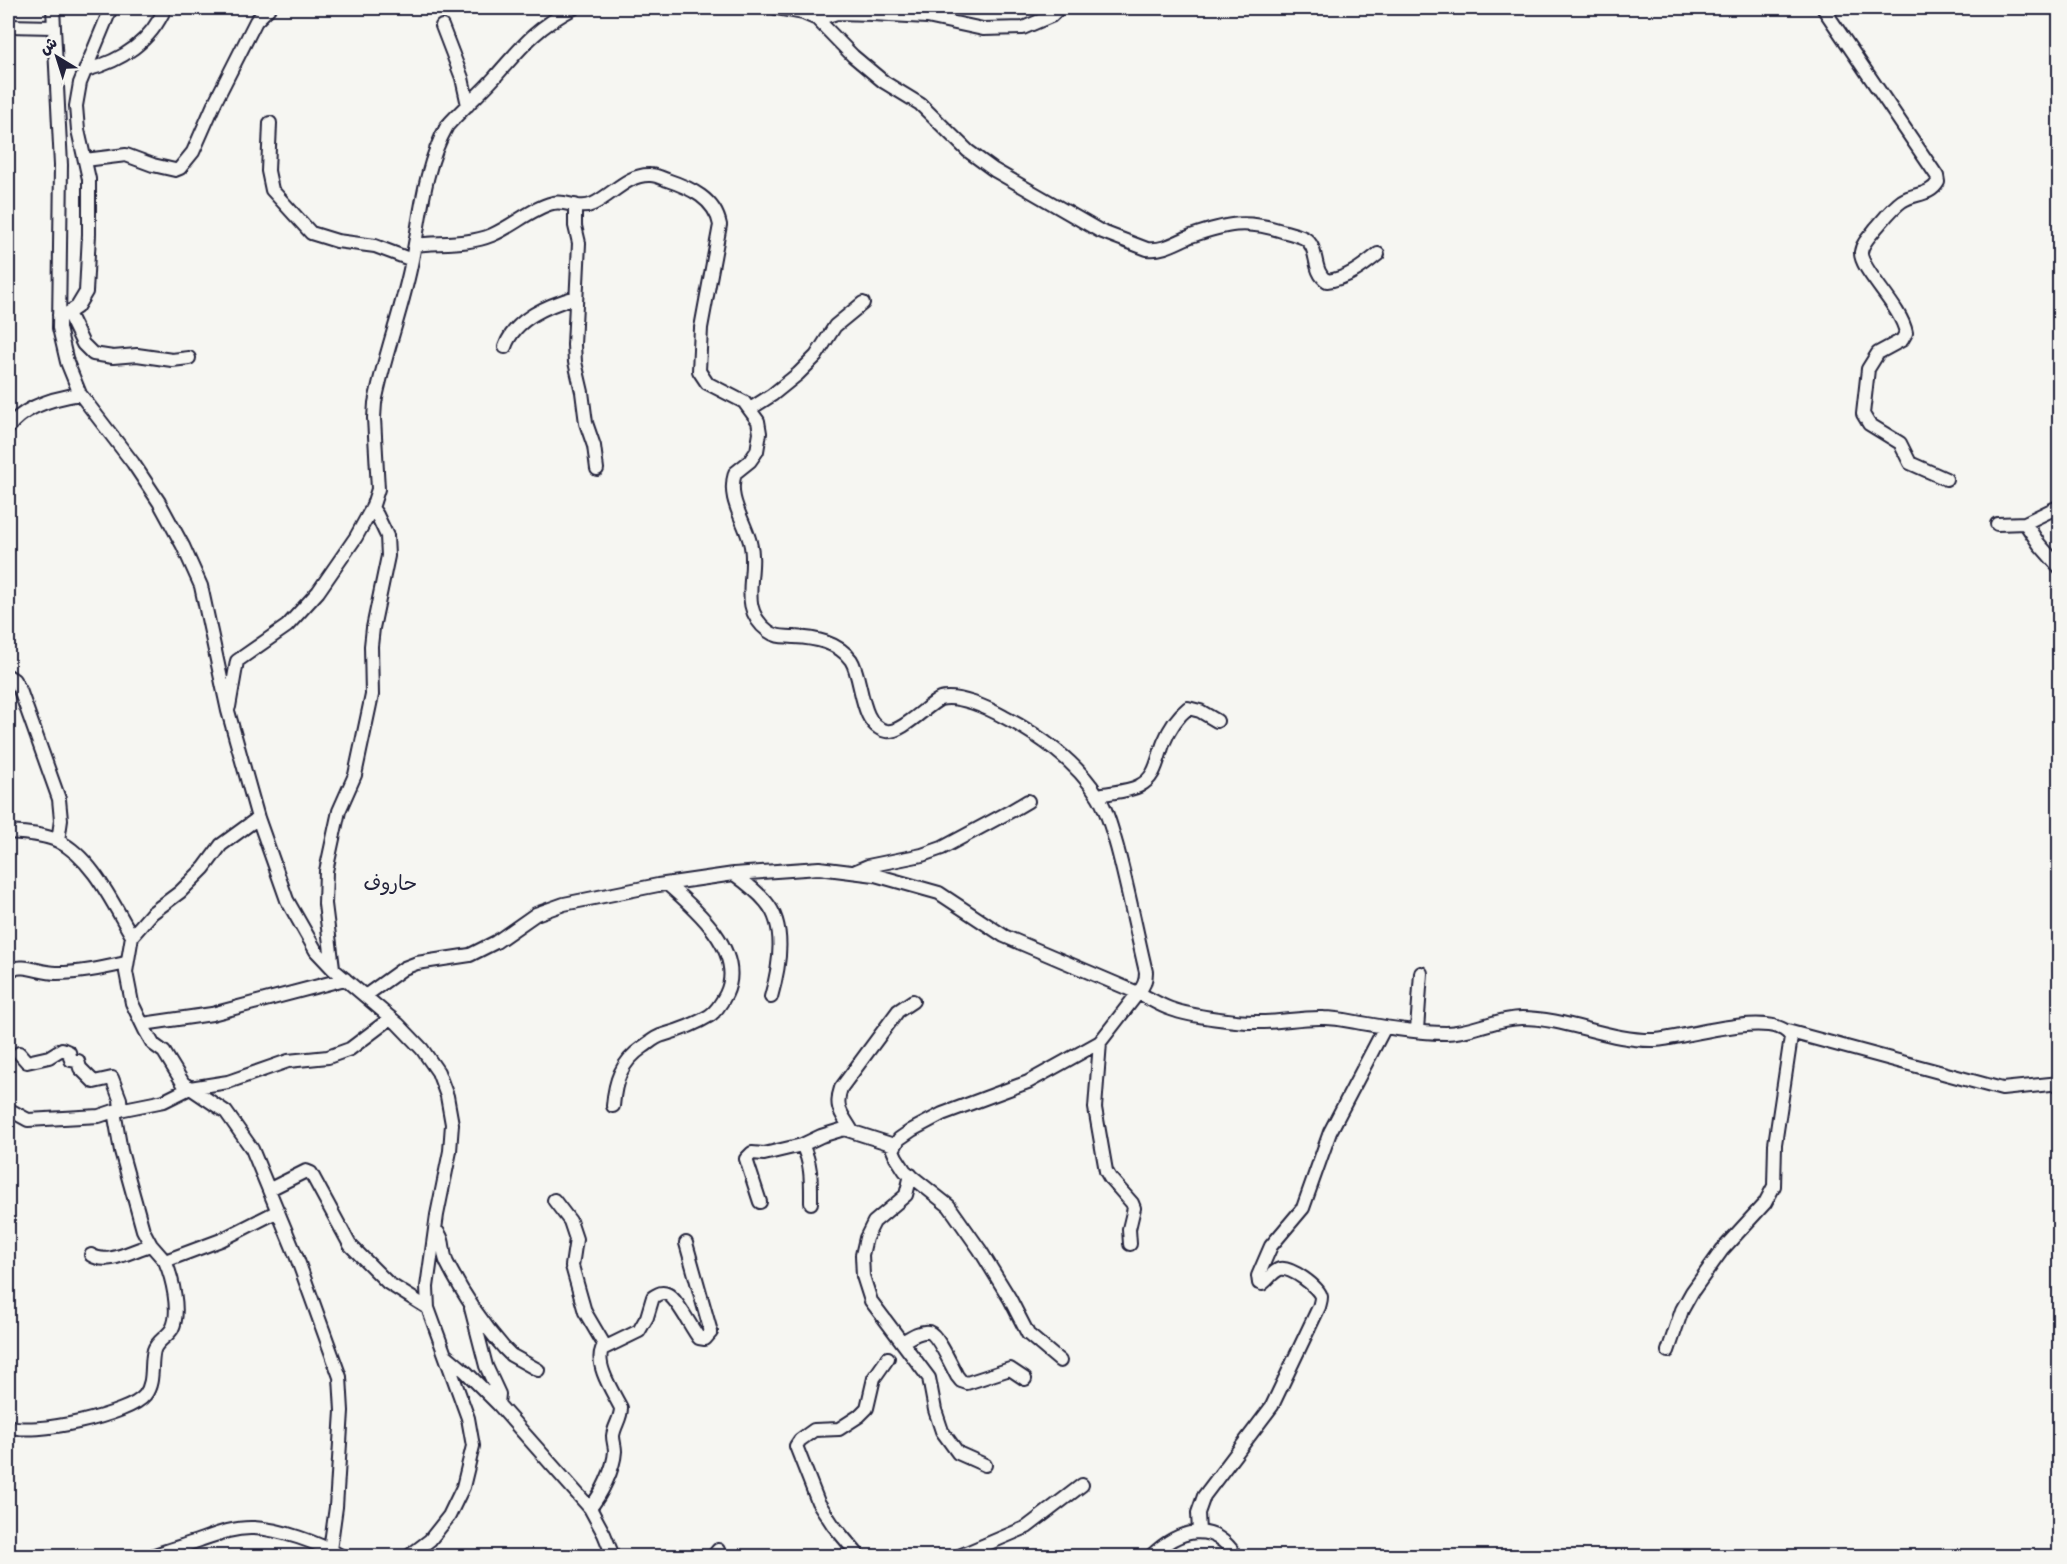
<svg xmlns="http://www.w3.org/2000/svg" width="2067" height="1564" font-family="Kalam,'Playpen Sans Arabic',sans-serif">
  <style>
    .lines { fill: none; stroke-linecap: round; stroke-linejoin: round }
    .minor-casing { stroke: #22223b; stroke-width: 16 }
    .minor { stroke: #f6f6f2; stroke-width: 12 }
    .labels { text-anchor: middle; stroke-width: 5; stroke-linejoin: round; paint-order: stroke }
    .quarter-label { font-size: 20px; fill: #22223b; stroke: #f6f6f2 }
  </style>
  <rect width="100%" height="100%" fill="#f6f6f2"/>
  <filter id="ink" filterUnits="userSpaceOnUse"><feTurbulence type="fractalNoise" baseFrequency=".0167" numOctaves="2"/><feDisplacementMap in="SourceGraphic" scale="12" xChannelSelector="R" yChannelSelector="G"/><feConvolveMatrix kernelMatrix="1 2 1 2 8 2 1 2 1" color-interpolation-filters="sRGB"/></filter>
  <g filter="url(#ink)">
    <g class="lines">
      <defs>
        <path id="minor" d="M53,8L61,165L59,328L67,362L80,394L133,463L159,502L183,546L201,586L228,711L258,818L287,900L316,951L333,969L398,1024L422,1049L438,1072L447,1096L452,1124L450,1151L437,1215L427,1287L428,1308L468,1418L473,1446L463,1487L449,1516L430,1540L409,1556
          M776,8L803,13L817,19L837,13L872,14L927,17L983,29L1023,28L1051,16L1059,8
          M1823,8L1937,176L1938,182C1930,196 1914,193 1902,201C1892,208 1884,219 1876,228C1871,235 1862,243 1861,252C1859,269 1902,307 1906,333L1902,340L1878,353L1868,369L1863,414L1869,424L1900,443L1910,463L1946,479
          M817,19L853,56L884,82L920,104L968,151L994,170L1100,231L1147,249C1164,251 1176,242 1191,236C1226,224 1246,219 1282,231C1289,233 1297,235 1304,238C1320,247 1311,271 1327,281C1347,279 1363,266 1378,254
          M8,26L53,27
          M442,26L462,78L468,105
          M86,70C122,61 151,41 165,8
          M270,123L268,171L272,190L311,233L337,241L375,246L412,260
          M85,160L126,155L153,165L175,170L180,168L193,152L215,102L256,21L269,8
          M575,205V226L579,243L574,345L575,362L582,392L586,423L594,446L597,469
          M68,313L83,344L93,354L113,357L137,355L172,360L189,358
          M59,315L68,313L77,307L86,292L89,234V179L78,130L76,106L80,83L111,8
          M505,347C515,318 549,305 576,297
          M750,409L772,395L798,374L816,356L835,326L863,303
          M8,428C23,407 54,398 80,394
          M2025,523L2039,544L2060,568
          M1997,524L2025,523L2060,506
          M8,676L14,680L20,690L59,799L61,820L58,841
          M229,707L237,661L287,626L318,592L356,537L372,508L378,489L374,418L375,403C384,355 403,308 412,260C421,215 424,167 447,126C462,109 480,94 495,77C523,45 536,28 574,8
          M1098,795C1111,792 1127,792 1139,786C1157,777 1157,759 1164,742C1169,730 1178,716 1188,708L1200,711L1217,721
          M8,832C23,833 44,834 58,841C92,857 114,906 132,936L152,913L180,892L204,868L221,845L258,818
          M856,871L868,866L922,855L942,848L1011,811L1028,801
          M734,874C745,882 757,891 766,902C787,926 779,969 771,997
          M132,936L126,972L132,1003L145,1030L153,1044L164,1052L183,1083L226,1112L252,1149L297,1258L340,1377L342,1411L336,1507L330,1550
          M333,968L325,904L326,871L339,811L355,775L372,695L371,646L373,628L388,556L387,536L377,515L372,508
          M8,970C25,963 39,973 57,973C81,973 103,968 126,963
          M365,996L404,968L417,963L470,955L496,942L536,914L564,904L658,885L734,874L819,868L875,875L939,893L1004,936L1138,993C1144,986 1146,981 1146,972C1136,930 1128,888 1117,847C1112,830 1107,810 1098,796C1077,762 1039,735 1004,717C988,708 958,694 940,699C926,706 901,734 886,731C859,725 863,678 851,660C838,642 815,638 794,637C785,636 777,638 768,631C736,607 759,572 750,542C743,517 727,499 735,473L750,461L757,451L760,433L758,421L744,402L707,383L699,371L701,328L720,225C715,199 691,188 667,180C662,178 656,175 650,175C628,174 612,195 593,204C579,211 568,200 553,203C532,208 513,226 492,235C468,245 440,242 415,245
          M143,1024L212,1014L345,979
          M1417,1030L1421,973
          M1787,1031L2002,1089L2060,1083
          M1100,1042L1095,1108L1106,1171L1110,1178L1132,1203L1134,1208L1129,1229L1130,1244
          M19,1053L27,1062L49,1057L62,1049L69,1052L71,1060L78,1061L80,1068L94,1082L112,1078L120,1099L121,1110
          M613,1106C615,1081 621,1062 643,1047C649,1043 655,1037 663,1035C677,1031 696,1024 709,1016C717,1011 722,1002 726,994C746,952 695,908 667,884
          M8,1109L28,1120L99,1116L114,1111L121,1151L143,1230L151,1245L165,1261
          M114,1111L164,1101L190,1088L228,1082L288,1061L328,1057L350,1049L391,1018
          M852,1131C842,1114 834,1108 841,1088L898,1011L913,1001
          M802,1145C812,1164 811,1182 811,1203
          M911,1175L906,1195L874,1222L866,1238L862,1255L863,1276L871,1301L929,1378L935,1410L942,1431L958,1453L985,1465
          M270,1189L306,1171L311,1173L350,1245L388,1283L428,1308
          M554,1200L570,1221L576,1239L572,1266L585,1312L605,1346
          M760,1202L746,1159L752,1153L764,1154L802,1145L821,1136L844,1129L894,1145
          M435,1229C447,1241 441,1250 447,1263C463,1294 481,1322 504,1348L511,1355L538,1370
          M91,1255C108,1266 132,1250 151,1245
          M471,1308L486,1366L499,1394L498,1404
          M902,1342C909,1338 920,1330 929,1332C938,1335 952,1367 957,1376L961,1381L967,1383L1010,1369L1025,1379
          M447,1356L466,1372L498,1404L590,1508L604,1534L613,1556
          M1060,1361L1028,1334L1010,1299L980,1250L949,1206L905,1171L896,1157L893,1150L899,1139L912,1130L942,1114L1028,1082L1100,1042L1138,993C1149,998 1159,1005 1171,1009C1190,1016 1239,1023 1261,1022C1282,1022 1303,1017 1324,1018C1335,1018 1345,1020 1356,1022C1385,1027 1416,1033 1446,1033C1472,1033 1495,1018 1522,1018C1567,1018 1611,1042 1656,1040C1683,1038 1776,1008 1791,1037L1775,1144L1774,1186L1765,1203L1722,1250L1692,1292L1682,1310L1668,1351
          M9,1426C32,1436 130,1415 145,1395C155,1382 150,1364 154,1350C157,1341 167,1337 172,1329C181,1312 172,1277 165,1261L221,1240L278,1211
          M590,1508C601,1495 614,1469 615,1451C615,1446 613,1441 613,1436C614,1426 621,1419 621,1408C613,1392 595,1366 602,1349L639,1331L647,1317L653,1297C657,1295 661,1291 667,1294C677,1298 691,1328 699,1338L705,1339L711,1332L686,1243
          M1199,1532L1198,1513L1204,1496L1272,1406L1319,1307C1320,1303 1321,1301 1321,1297C1319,1287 1290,1266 1280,1269C1273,1271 1268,1280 1262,1284L1259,1283L1258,1276L1271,1246L1303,1208L1330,1132L1385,1027
          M152,1556C168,1550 183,1546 200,1540C217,1534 235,1527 254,1528C280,1529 319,1543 341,1556
          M713,1556L718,1550
          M859,1556L833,1525L818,1502L796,1446L800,1440L814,1430L839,1429L859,1416L867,1408L874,1378L888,1358
          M959,1556L1027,1527L1082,1485
          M1151,1556C1178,1530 1212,1519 1236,1556"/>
      </defs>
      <!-- minor casing -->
      <use href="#minor" class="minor-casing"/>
      <!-- minor -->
      <use href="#minor" class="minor"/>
    </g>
  </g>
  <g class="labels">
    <!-- quarter labels -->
    <g class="quarter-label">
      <text x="390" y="890">حاروف</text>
    </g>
  </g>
  <!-- margin -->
  <rect width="2067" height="1564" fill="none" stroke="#f6f6f2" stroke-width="30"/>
  <rect x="15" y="15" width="2037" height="1534" fill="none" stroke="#22223b" stroke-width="2" filter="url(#ink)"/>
  <!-- north arrow -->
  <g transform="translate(57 57) rotate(322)" stroke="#f6f6f2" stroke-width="4.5" paint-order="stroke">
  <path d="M0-4.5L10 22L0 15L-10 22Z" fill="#22223b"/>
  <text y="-9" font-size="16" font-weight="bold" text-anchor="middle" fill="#22223b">ش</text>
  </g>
</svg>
